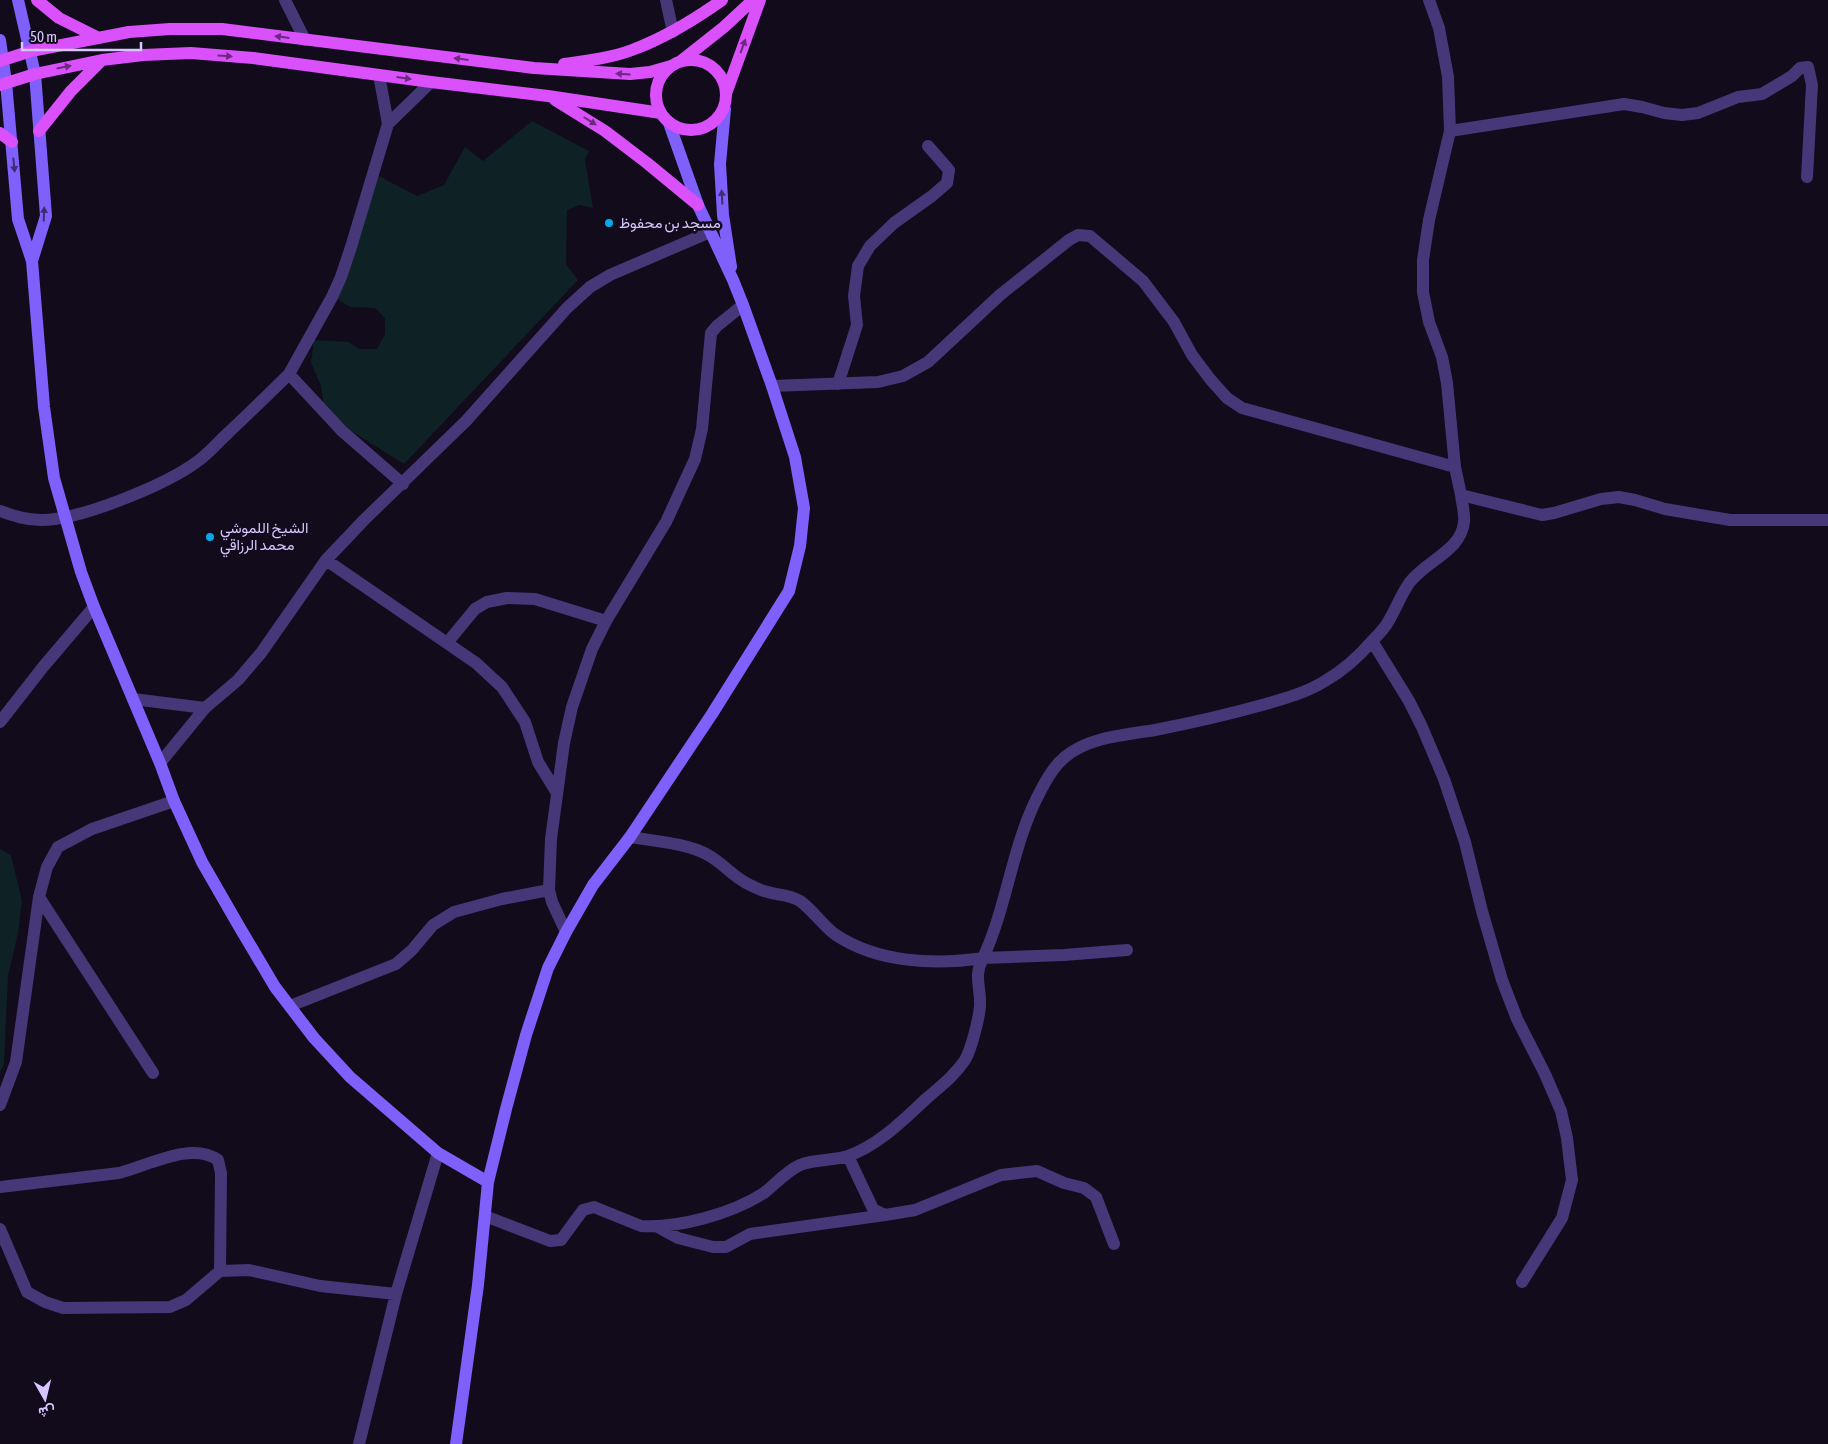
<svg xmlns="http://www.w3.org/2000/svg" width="1828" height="1444" font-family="'Asap Condensed',Vazirmatn,sans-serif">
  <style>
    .green { fill: #0e2124 }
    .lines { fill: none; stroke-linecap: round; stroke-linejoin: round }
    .street { stroke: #463779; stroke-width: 12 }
    .secondary { stroke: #8060fb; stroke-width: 12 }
    .primary { stroke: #da50fb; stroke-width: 12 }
    .oneway { fill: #6b2a80 }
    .oneway2 { fill: #3d2d75 }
    .poi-dot { fill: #06aaea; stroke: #110b1b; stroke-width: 2 }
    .labels { text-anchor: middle; stroke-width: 5; stroke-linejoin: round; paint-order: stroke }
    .poi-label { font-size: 15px; fill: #d7c6fe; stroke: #110b1b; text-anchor: start }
  </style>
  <rect width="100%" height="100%" fill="#110b1b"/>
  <!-- green -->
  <path class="green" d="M532,121L589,151L585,160L593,208L580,205L567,210L566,264L578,280L404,464L348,429L324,407L321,386L311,363L314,340L349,342L359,349H377L385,334V318L375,308L350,307L337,299L377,175L417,196L444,185L465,147L483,161Z
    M0,849L11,855L22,901L18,933L8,976L4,1064L0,1073Z"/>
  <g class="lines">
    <!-- street -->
    <path class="street" d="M285,0L305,40
      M666,0L673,32
      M1429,0L1439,28L1448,77L1450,131L1429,220L1423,260V292L1429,322L1442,357L1447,383L1455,467L1461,495L1542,515L1554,513L1601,499L1619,497L1635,500L1665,509L1730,520H1828
      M388,124L431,82
      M1450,131L1624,104L1642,107L1664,113L1682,115L1698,113L1738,97L1762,94L1792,76L1800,68L1808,67L1812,85L1807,177
      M289,374L332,297L341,277L351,247L388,124L379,75
      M838,384L857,325L854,296L858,266L870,246L894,223L932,196L947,183L949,170L928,146
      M772,386L878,382L903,376L928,362L1000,295L1069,240L1078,235L1090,236L1143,281L1174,322L1192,355L1210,379L1227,398L1242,408L1455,467
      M0,511C14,516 26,520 41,520C80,520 166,485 198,461C209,453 218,442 228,433C249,413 269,394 289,374L342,431L403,484
      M326,560L476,663L502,687L525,722L538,762L557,793
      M1372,641L1409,701L1422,727L1444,779L1465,842L1482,911L1502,980L1517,1019L1545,1074L1561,1111L1567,1138L1572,1180L1562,1218L1522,1282
      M447,643L475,609L487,602L507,598L535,599L606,621
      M133,699L205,708
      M0,722L43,667L94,607
      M160,763L205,708L238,680L261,653L326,560L364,520L466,421L567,308L590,287L610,275L710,232
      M630,837C653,841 687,843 708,855C723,863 734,878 750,885C755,887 759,890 764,891C776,895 790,895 800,901C814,911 823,926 836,935C878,963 935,965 983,958C1008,904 1012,843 1041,790C1047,778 1054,766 1065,757C1089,737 1125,735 1155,730C1191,723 1226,715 1262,705C1283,699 1306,693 1325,681C1343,671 1361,654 1374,639C1379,634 1385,628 1388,622C1396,609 1401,594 1410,582C1427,560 1461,551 1464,522C1465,513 1462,504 1461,495
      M39,897L153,1073
      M566,932L552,902L549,890L551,839L564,743L572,707L592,649L606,621L666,522L695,459L702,429L711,333L717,326L743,305
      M290,1006L396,964L412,950L433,925L454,912L502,899L549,890
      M0,1105L16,1062L39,897L47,867L58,847L92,829L174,801
      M848,1156L873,1209L885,1215L915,1210L1001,1175L1037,1171L1064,1183L1084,1188L1096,1197L1114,1244
      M0,1187L119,1173C148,1166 191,1141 218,1160L221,1173L220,1271
      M485,1216L550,1241L561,1240L583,1210L594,1207L641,1226C680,1228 731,1214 764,1193C776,1184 785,1172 800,1165C814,1159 833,1161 848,1156C879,1145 903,1120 927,1098C941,1086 955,1075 965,1060C971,1050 979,1019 980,1006C981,986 973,977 983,958L1064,955L1127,950
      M656,1226L678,1238L713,1247H726L750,1234L885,1215
      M0,1229L27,1292L45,1302L63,1308L170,1307L186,1300L220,1271L249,1270L320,1286L396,1294
      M359,1444L396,1294L438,1153"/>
    <!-- secondary -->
    <path class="secondary" d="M18,0L35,74L46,216L32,261
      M0,40L6,82L18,219L32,261L44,407L54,478L81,572L94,607L160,763L174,801L202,862L240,928L275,987L314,1038L350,1077L438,1153L488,1182
      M725,109L720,164L723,215L731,267
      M456,1444L478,1285L488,1182L506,1109L526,1035L548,968L566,932L593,885L630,837L712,714L789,591L800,546L804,508L795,457L772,386L743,305L733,280L698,205L669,123"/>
    <!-- primary -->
    <path class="primary" d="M37,0L59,18L99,38
      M656 95a35 35 0 1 1 70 0a35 35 0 1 1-70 0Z
      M0,61L31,51L129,32L170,29H222L534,68L630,74L650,72L671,66
      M681,61L724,27L753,0
      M564,64C586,61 611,58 632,50C664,38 694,20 722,0
      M0,85L35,74L102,60L143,55L191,53L253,58L431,82L548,96L661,113
      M727,91L760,0
      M555,100L605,131L647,163L698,205
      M39,131L71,91L102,60
      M0,133L12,142"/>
  </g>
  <!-- one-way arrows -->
  <defs><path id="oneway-solid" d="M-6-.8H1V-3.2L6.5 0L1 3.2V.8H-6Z" transform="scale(1.25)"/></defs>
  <g class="oneway">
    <use href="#oneway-solid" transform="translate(282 37) rotate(-173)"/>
    <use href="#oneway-solid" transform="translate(743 46) rotate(-70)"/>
    <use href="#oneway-solid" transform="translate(225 56) rotate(4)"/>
    <use href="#oneway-solid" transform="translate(461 59) rotate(-173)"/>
    <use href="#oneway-solid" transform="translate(64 67) rotate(-11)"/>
    <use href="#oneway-solid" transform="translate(623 74) rotate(-177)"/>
    <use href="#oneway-solid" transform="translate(404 78) rotate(8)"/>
    <use href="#oneway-solid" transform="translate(590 121) rotate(32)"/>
  </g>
  <g class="oneway2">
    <use href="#oneway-solid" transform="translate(14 165) rotate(84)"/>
    <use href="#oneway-solid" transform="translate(722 197) rotate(-93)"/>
    <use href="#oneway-solid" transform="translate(44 214) rotate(-88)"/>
  </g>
  <!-- markers -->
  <g class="poi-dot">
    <circle cx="609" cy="223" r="5"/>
    <circle cx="210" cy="537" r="5"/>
  </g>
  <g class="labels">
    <!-- poi labels -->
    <g class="poi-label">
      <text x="619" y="228">مسجد بن محفوظ</text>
      <text x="220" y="533">الشيخ اللموشي<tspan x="220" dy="17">محمد الرزاقي</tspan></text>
    </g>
  </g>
  <!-- north arrow -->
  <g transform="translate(45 1399) rotate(172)" stroke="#110b1b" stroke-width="4" paint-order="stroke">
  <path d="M0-4L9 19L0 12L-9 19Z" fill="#d7c6fe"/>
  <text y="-8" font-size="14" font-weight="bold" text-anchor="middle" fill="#d7c6fe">ش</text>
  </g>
  <!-- scale -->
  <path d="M22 42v8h119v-8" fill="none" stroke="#d7c6fe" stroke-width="2.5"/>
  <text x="30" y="42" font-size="15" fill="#d7c6fe" stroke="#110b1b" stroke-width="4" paint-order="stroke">50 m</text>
</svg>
